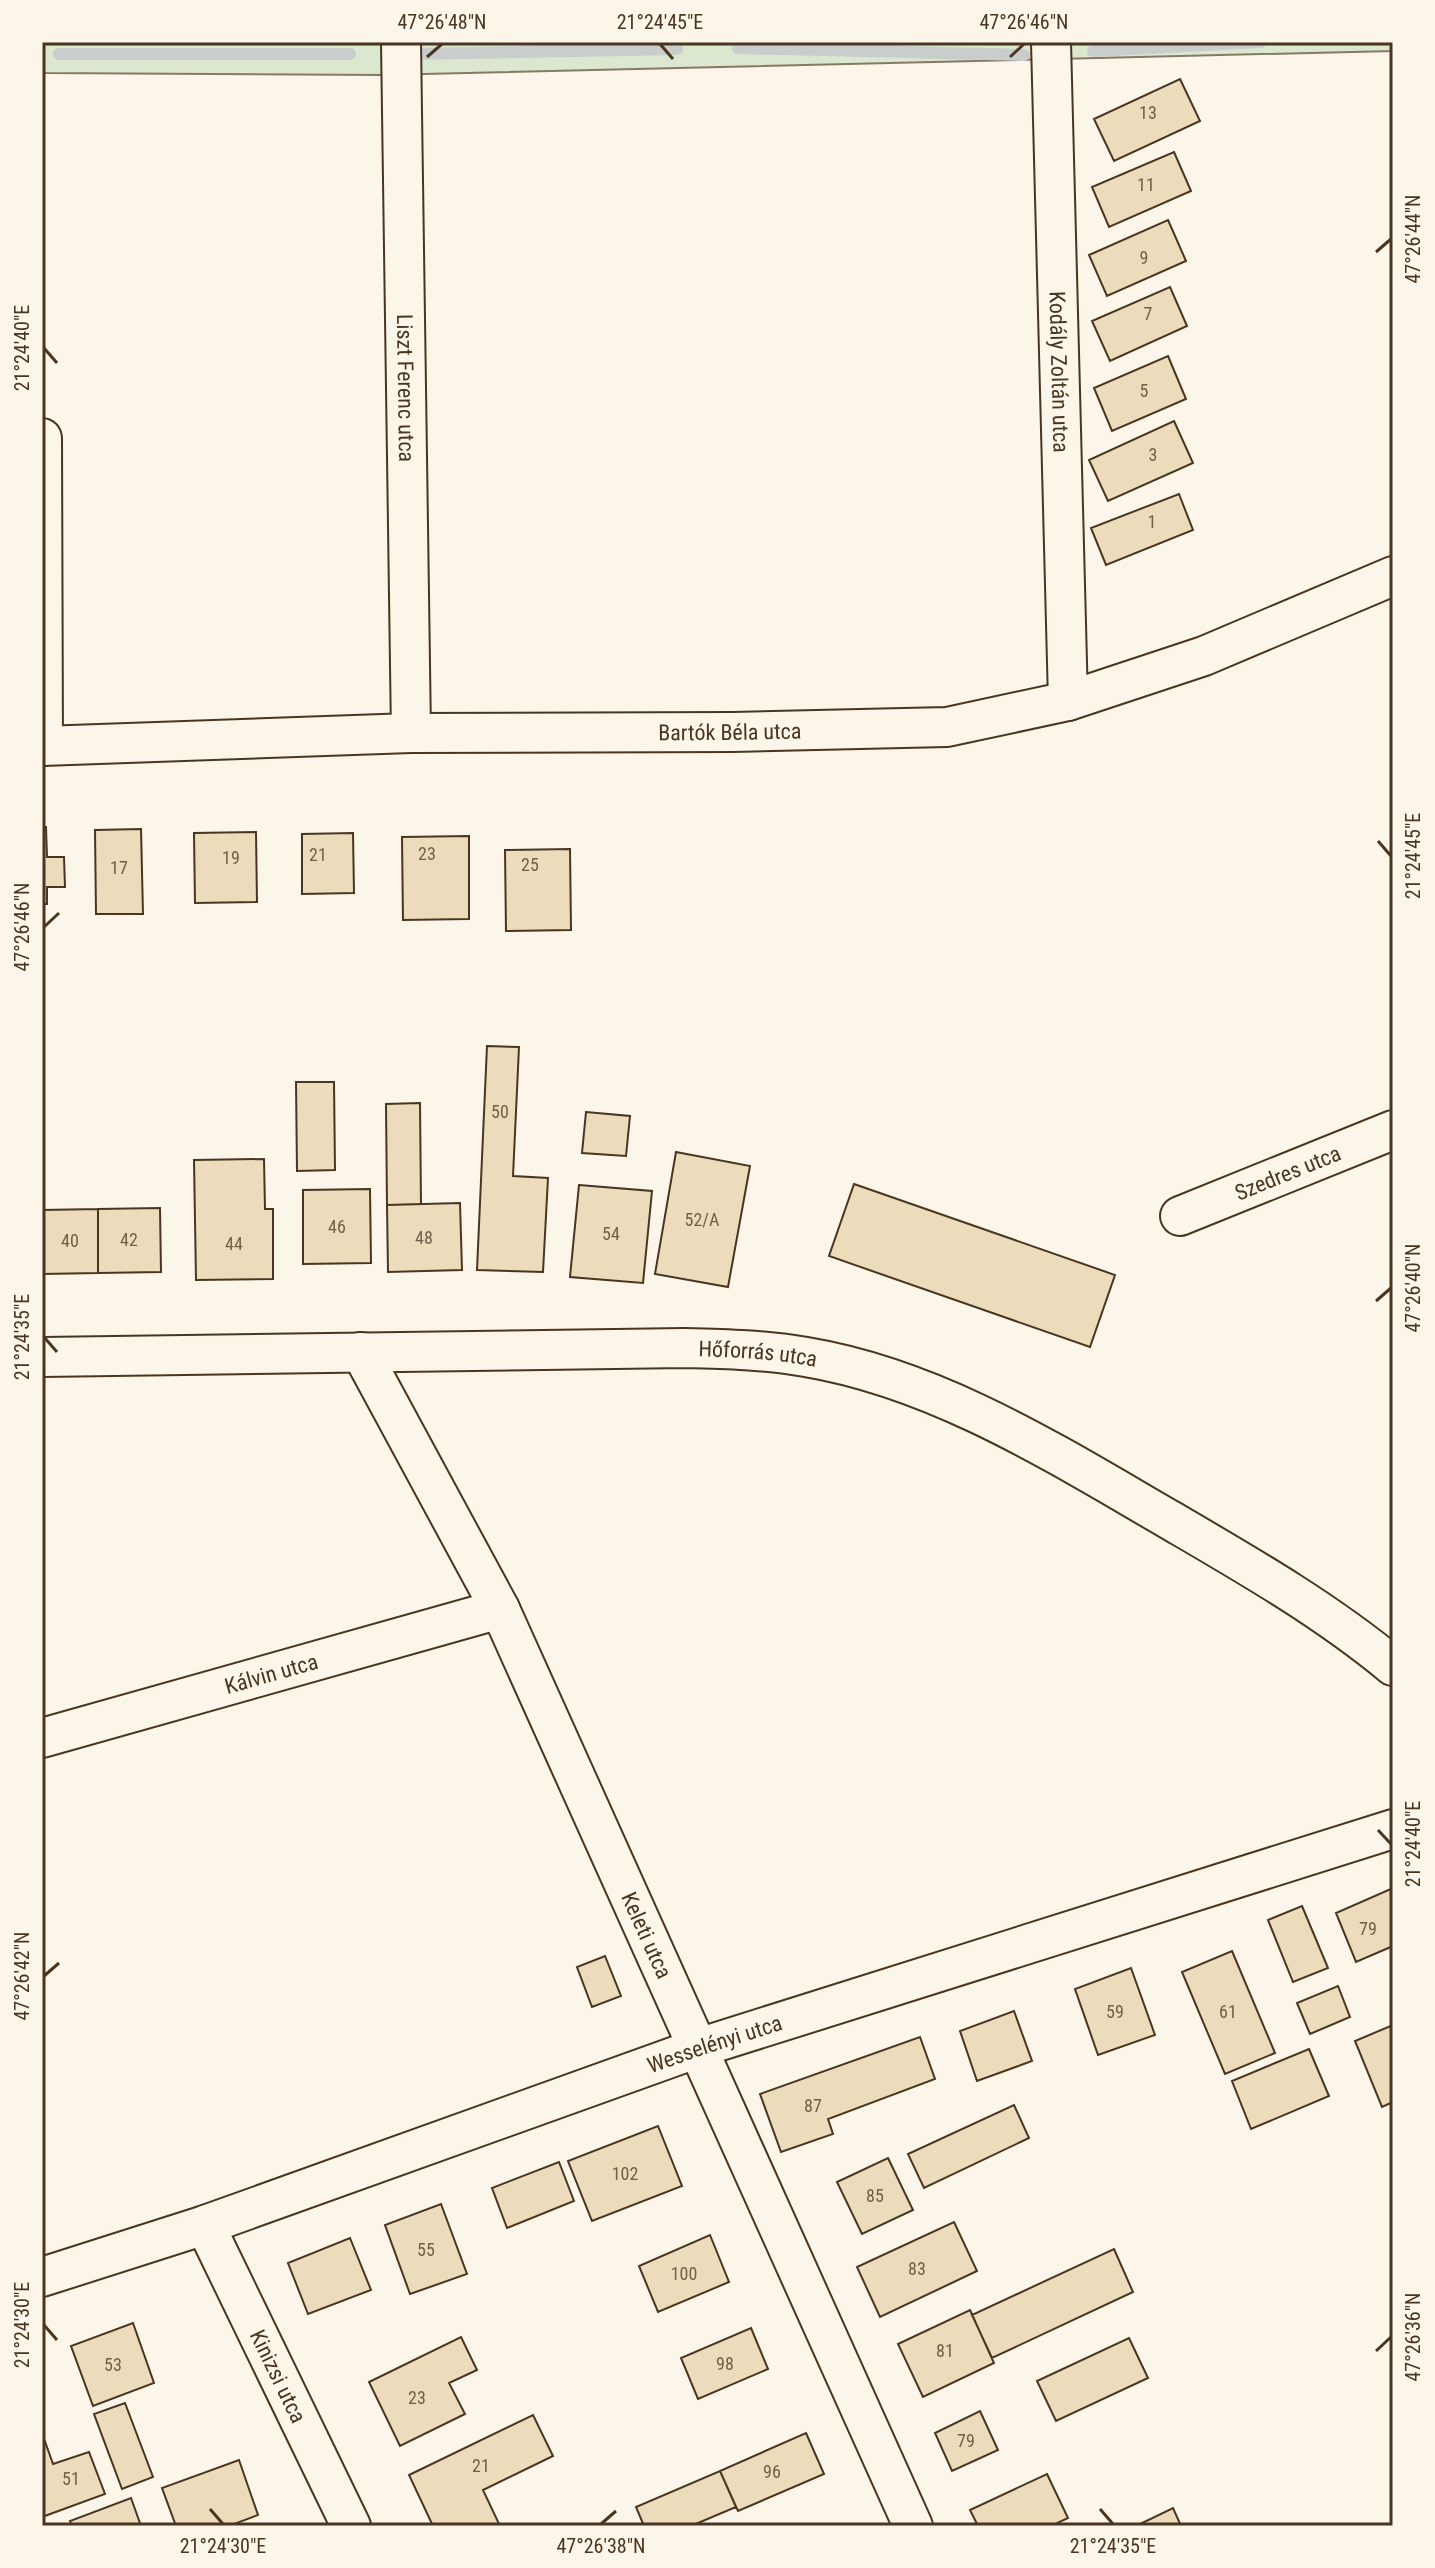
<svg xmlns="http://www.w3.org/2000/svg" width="1435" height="2568" font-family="'Roboto Condensed',sans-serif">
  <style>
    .green { fill: #dce7d0; stroke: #887966; stroke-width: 2 }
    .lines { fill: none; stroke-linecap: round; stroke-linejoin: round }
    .stream { stroke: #c9cecd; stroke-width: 12 }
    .building { fill: #ecdcbc; stroke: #4a3520; stroke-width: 2 }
    .minor-casing { stroke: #4a3520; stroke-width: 42 }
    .minor { stroke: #fbf6e9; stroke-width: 38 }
    .ticks { fill: none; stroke: #4a3520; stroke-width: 3 }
    .labels { text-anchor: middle; stroke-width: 6; stroke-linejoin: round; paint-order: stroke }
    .number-label { font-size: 18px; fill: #725f47 }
    .street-label { font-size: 22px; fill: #4a3520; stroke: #fbf6e9 }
    .neatline { fill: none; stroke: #4a3520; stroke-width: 3 }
    .ticks-label { font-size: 20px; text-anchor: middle; fill: #4a3520 }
  </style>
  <rect width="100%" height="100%" fill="#fbf6e9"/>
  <!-- green -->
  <path class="green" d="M42,42H1393V51L381,75L42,73Z"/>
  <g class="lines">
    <!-- stream -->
    <path class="stream" d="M738,48L1024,55
      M1093,51L1261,42
      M59,54H350
      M414,54L677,49"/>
  </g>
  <!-- building -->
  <path class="building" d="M1180,79L1200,121L1114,161L1094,119Z
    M1174,152L1191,191L1109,227L1092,187Z
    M1168,220L1186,261L1107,296L1089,255Z
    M1170,287L1187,326L1110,361L1092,321Z
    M1168,356L1186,399L1112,431L1094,388Z
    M1174,421L1193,463L1108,501L1089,460Z
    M1179,494L1193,530L1106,565L1091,528Z
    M42,827H46L47,857H64L65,887H47V904H42Z
    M141,829L143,914H96L95,830Z
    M256,832L257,902L195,903L194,833Z
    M353,833L354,893L302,894V834Z
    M469,836V919L403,920L402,837Z
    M570,849L571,930L506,931L505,850Z
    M487,1046L519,1047L513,1176L548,1178L543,1272L477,1270Z
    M296,1082H334L335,1170L297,1171Z
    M420,1103L421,1204L387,1205L386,1104Z
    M586,1112L630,1116L626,1156L582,1153Z
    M676,1152L750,1166L728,1287L655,1274Z
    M264,1159L265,1209H273V1279L196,1280L194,1160Z
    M854,1184L1115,1275L1090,1347L829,1256Z
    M579,1185L652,1191L643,1283L570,1277Z
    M370,1189L371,1263L303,1264V1190Z
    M460,1203L462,1270L388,1272L387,1205Z
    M160,1208L161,1272L98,1273V1209Z
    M98,1209V1273L42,1274V1210Z
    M1393,1888V1946L1356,1962L1336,1913Z
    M1302,1906L1328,1968L1293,1982L1268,1920Z
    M1232,1951L1275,2053L1225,2074L1182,1972Z
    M605,1956L621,1996L592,2007L577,1967Z
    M1131,1968L1155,2035L1098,2055L1075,1989Z
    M1338,1986L1350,2017L1310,2034L1297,2003Z
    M1014,2011L1032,2061L977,2081L960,2031Z
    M1393,2025V2102L1382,2107L1355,2041Z
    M920,2037L935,2079L828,2119L833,2134L781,2152L760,2094Z
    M1309,2049L1329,2096L1251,2129L1232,2081Z
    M1014,2105L1029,2138L924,2188L908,2154Z
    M658,2126L682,2186L592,2221L568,2161Z
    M888,2158L913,2210L862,2234L837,2182Z
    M559,2162L574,2201L507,2228L492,2188Z
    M441,2204L467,2274L410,2294L385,2225Z
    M954,2222L977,2271L880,2317L857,2267Z
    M710,2235L729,2282L658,2312L639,2266Z
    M350,2238L371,2290L308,2314L288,2263Z
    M1114,2249L1133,2292L992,2358L972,2315Z
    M970,2310L994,2363L923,2397L898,2344Z
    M133,2323L154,2383L93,2406L71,2346Z
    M751,2328L768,2369L698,2399L681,2358Z
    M461,2337L477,2370L449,2383L465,2414L400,2446L369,2382Z
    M1129,2338L1148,2378L1056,2421L1037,2381Z
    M125,2403L153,2477L122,2489L94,2414Z
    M980,2411L998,2450L952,2471L935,2433Z
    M533,2415L553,2456L483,2490L500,2526H433L409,2475Z
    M42,2433L53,2464L89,2452L105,2494L42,2517Z
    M806,2433L824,2474L738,2511L720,2471Z
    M239,2460L258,2515L229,2526H176L162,2488Z
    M720,2471L736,2507L691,2526H644L636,2507Z
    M1047,2474L1068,2518L1051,2526H978L970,2510Z
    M131,2498L141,2526H72L70,2521Z
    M1173,2508L1181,2526H1136Z"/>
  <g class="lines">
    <defs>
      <g id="minor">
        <path id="s1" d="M401,42L411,733"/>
        <path id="s2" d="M1051,42L1068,701"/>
        <path d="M42,438L43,746"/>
        <path id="s3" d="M42,746L411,733L733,732L947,727L1068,701L1204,656L1393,576"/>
        <path id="s4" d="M1180,1216L1393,1130"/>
        <path id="s5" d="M361,1352L500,1609L913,2526"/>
        <path id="s6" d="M42,1357L685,1348C726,1349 766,1350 806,1357C938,1379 1056,1454 1170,1520C1247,1565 1324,1609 1393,1666"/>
        <path id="s7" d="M42,1738L500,1609"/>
        <path id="s8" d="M205,2225L351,2526"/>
        <path id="s9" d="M42,2277L205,2225L698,2048L1393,1829"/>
      </g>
    </defs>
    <!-- minor casing -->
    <use href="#minor" class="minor-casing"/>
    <!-- minor -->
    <use href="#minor" class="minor"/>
  </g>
  <!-- ticks -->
  <path class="ticks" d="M660,44L673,59M427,57L442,44M1010,57L1024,44M1376,252L1391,239M44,348L57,363M1378,841L1391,856M44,927L59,913M1376,1301L1391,1288M44,1337L57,1352M1378,1830L1391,1844M44,1976L59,1963M44,2325L57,2340M1376,2351L1391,2337M210,2509L223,2524M1100,2509L1113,2524M601,2524L616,2511"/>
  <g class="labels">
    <!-- number labels -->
    <g class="number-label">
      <text x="1148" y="119">13</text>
      <text x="1146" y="191">11</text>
      <text x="1144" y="264">9</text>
      <text x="1148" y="320">7</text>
      <text x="1144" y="397">5</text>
      <text x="1153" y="461">3</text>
      <text x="1152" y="528">1</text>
      <text x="427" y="860">23</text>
      <text x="318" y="861">21</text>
      <text x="231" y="864">19</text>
      <text x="530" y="871">25</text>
      <text x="119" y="874">17</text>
      <text x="500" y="1118">50</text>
      <text x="702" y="1226">52/A</text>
      <text x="337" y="1233">46</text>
      <text x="611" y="1240">54</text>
      <text x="424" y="1244">48</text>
      <text x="129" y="1246">42</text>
      <text x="70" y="1247">40</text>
      <text x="234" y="1250">44</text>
      <text x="1368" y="1935">79</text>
      <text x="1115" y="2018">59</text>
      <text x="1228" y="2018">61</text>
      <text x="813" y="2112">87</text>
      <text x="625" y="2180">102</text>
      <text x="875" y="2202">85</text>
      <text x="426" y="2256">55</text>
      <text x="917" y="2275">83</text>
      <text x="684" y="2280">100</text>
      <text x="945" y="2357">81</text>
      <text x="725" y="2370">98</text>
      <text x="113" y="2371">53</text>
      <text x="417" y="2404">23</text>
      <text x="966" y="2447">79</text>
      <text x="481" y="2472">21</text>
      <text x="772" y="2478">96</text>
      <text x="71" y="2485">51</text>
    </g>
    <!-- street labels -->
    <g class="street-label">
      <text dy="8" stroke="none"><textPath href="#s2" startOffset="330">Kodály Zoltán utca</textPath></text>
      <text dy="8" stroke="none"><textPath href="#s1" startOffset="346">Liszt Ferenc utca</textPath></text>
      <text dy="8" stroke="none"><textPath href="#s3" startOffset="688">Bartók Béla utca</textPath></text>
      <text dy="8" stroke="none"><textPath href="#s4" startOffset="116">Szedres utca</textPath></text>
      <text dy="8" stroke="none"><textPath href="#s6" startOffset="716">Hőforrás utca</textPath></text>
      <text dy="8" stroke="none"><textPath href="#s7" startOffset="238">Kálvin utca</textPath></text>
      <text dy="8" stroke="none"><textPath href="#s5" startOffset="650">Keleti utca</textPath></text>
      <text dy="8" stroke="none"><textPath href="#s9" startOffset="712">Wesselényi utca</textPath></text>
      <text dy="8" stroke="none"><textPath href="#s8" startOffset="168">Kinizsi utca</textPath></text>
    </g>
  </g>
  <!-- border -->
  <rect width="1435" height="2568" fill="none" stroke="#fbf6e9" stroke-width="88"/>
  <rect x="44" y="44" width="1347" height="2480" class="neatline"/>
  <g class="ticks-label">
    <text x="442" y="29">47°26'48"N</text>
    <text x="660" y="29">21°24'45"E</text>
    <text x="1024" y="29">47°26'46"N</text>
    <text transform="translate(1413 239) rotate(-90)" y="7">47°26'44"N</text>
    <text transform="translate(22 348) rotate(-90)" y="7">21°24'40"E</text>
    <text transform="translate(1413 856) rotate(-90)" y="7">21°24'45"E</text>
    <text transform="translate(22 927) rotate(-90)" y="7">47°26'46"N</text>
    <text transform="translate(1413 1288) rotate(-90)" y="7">47°26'40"N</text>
    <text transform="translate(22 1337) rotate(-90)" y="7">21°24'35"E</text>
    <text transform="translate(1413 1844) rotate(-90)" y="7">21°24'40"E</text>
    <text transform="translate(22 1976) rotate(-90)" y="7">47°26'42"N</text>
    <text transform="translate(22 2325) rotate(-90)" y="7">21°24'30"E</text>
    <text transform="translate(1413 2337) rotate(-90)" y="7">47°26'36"N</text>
    <text x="223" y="2553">21°24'30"E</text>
    <text x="601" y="2553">47°26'38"N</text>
    <text x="1113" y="2553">21°24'35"E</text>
  </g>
</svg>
